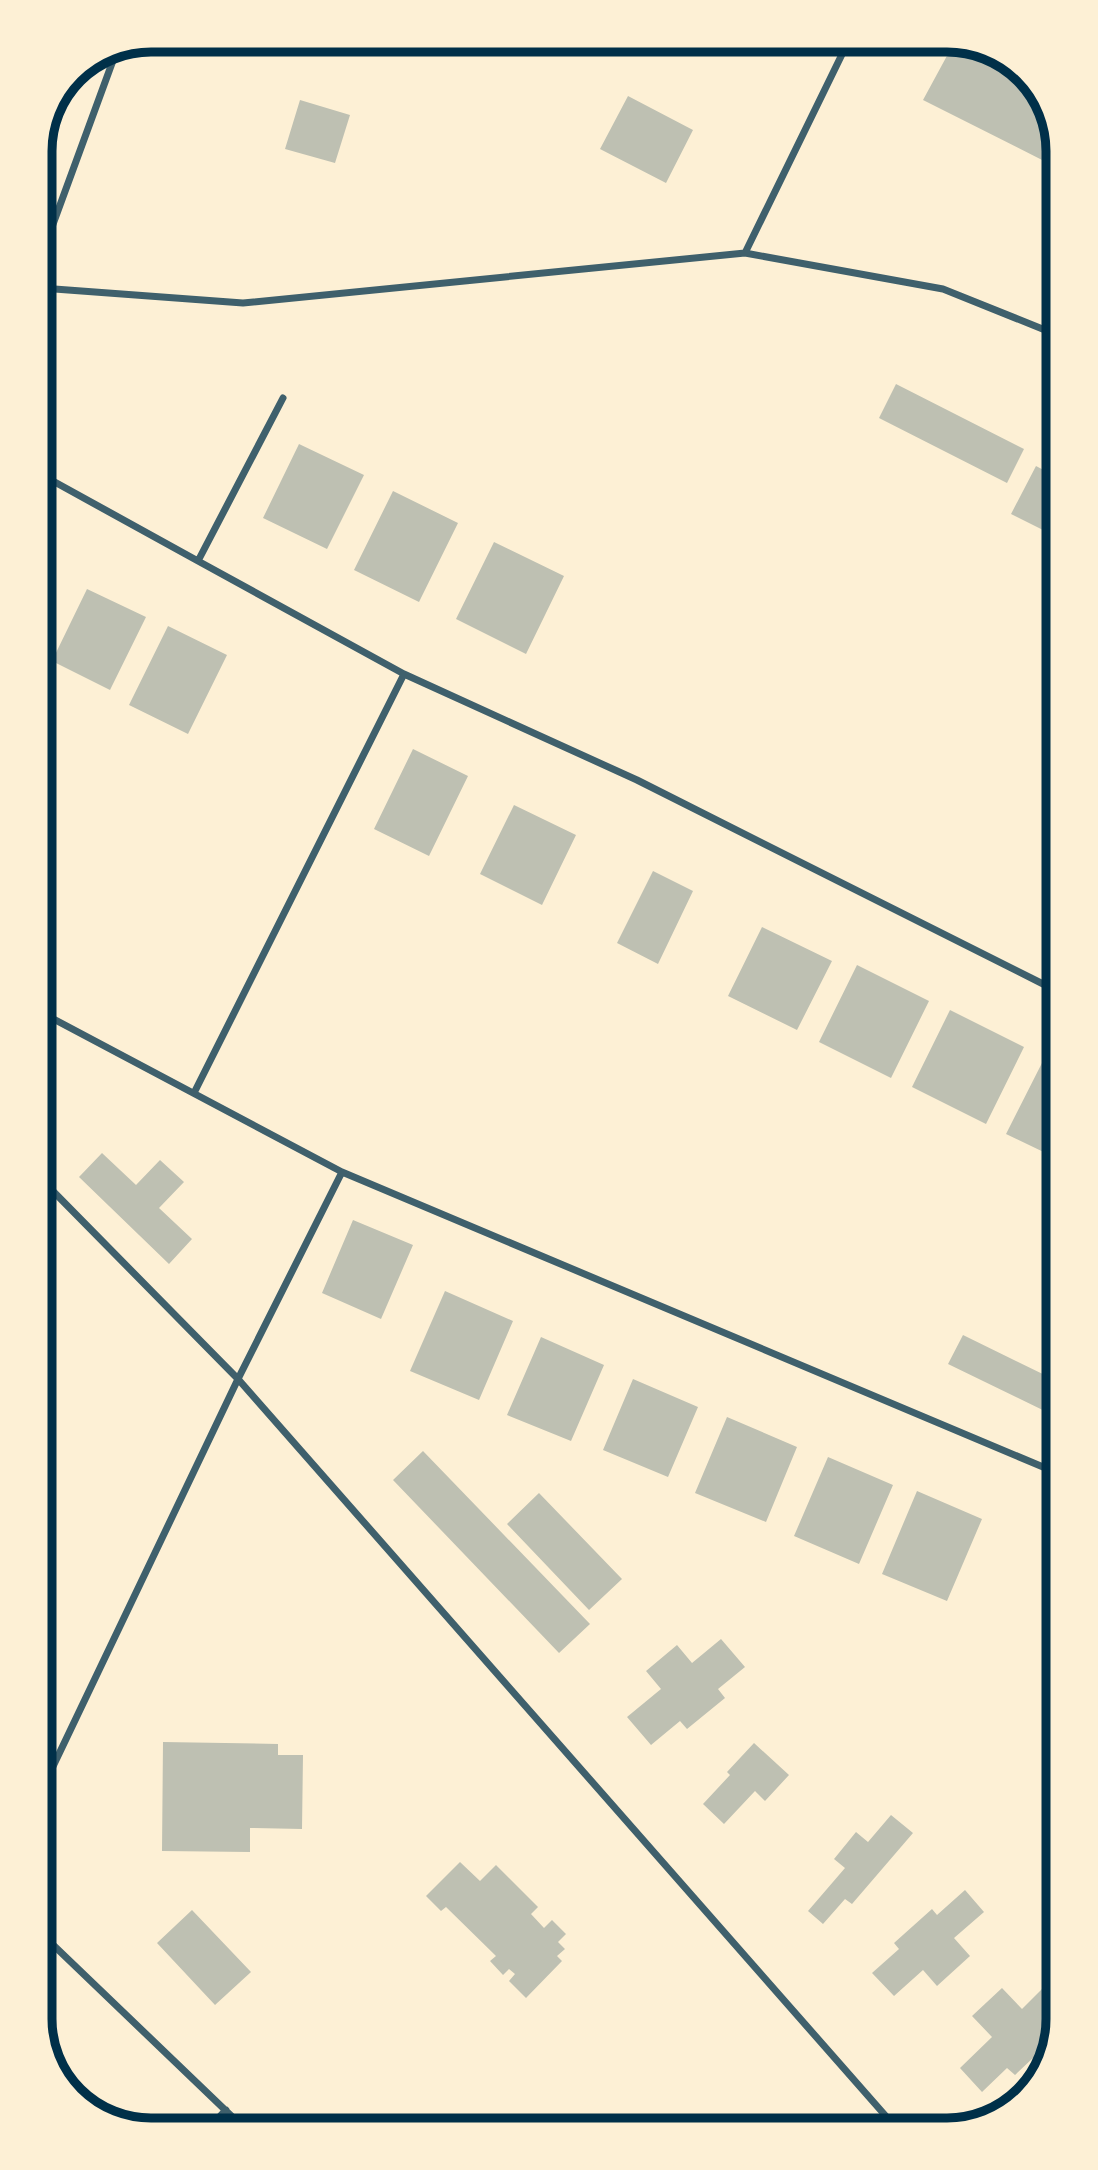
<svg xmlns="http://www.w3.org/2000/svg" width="1098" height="2170" font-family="'Varela Round',sans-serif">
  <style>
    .building { fill: #bec0b2 }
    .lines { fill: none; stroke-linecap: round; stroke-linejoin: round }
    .minor { stroke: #3f606c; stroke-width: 7 }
    .rim { fill: none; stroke: #003049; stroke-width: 9 }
  </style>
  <rect width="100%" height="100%" fill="#fdf0d5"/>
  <!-- building -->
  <path class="building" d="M955,41L1023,76L1049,109L1050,164L923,100Z
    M628,96L693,130L666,183L600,149Z
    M300,100L350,115L335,163L285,149Z
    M896,384L1024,449L1007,483L879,418Z
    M299,444L364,475L327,549L263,518Z
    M1036,466L1051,474V534L1011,514Z
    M393,491L458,523L419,602L354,570Z
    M494,542L564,576L526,654L456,619Z
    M87,589L146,617L110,690L52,661Z
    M168,626L227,655L188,734L129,705Z
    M413,749L468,776L429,856L374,829Z
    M514,805L576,835L542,905L480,874Z
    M653,871L693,891L658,964L617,943Z
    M762,927L832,961L797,1030L728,996Z
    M857,965L929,1001L891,1078L819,1042Z
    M950,1010L1024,1047L986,1124L912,1087Z
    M1045,1057L1054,1061V1157L1006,1134Z
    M102,1153L136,1185L160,1160L184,1182L159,1208L192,1239L169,1264L79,1177Z
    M353,1220L413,1245L381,1319L322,1293Z
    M445,1291L513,1321L479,1400L410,1371Z
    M963,1335L1055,1380V1416L948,1364Z
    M541,1337L604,1365L571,1441L507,1415Z
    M633,1379L698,1407L668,1477L603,1450Z
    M727,1417L797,1447L766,1522L695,1493Z
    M423,1451L590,1624L559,1653L393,1480Z
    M828,1457L893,1485L859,1564L794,1536Z
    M917,1491L982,1519L947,1601L882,1574Z
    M539,1493L622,1579L589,1610L507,1524Z
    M721,1639L745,1667L718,1689L725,1698L687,1729L680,1721L651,1745L627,1717L661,1689L646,1671L677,1645L692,1663Z
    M163,1742L278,1744V1755H303L302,1829L250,1828V1852L162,1851Z
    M754,1743L789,1775L765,1801L755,1791L724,1824L703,1804L730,1775L727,1772Z
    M891,1815L913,1833L852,1904L845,1899L823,1924L808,1911L845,1868L834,1859L856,1832L868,1842Z
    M460,1862L480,1881L496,1865L538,1907L531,1914L544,1928L552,1920L566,1934L558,1942L565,1949L557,1956L562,1961L526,1998L509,1981L515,1974L509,1969L503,1975L490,1961L496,1956L446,1907L441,1911L426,1896Z
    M965,1890L984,1912L954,1938L970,1956L937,1986L923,1970L894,1996L872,1973L899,1949L894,1943L932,1909L937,1915Z
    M192,1910L251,1972L215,2005L157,1943Z
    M1053,1978L1058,1983V2019L1056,2024L1050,2030L1053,2034L1051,2041L1015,2075L1007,2068L982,2092L960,2068L992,2037L972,2016L1002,1988L1022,2009Z
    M71,2088L100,2112V2113L84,2107Z"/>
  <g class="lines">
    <!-- minor -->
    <path class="minor" d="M745,253L849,40
      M41,257L115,55
      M41,288L243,303L745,253L943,289L1050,332
      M283,398L198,561L404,674L637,780L1053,989
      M42,475L198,561
      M44,1014L342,1172L1055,1472
      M194,1093L404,674
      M45,1183L238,1379L891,2122
      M47,1779L238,1379L342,1172
      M48,1940L245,2129
      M208,2129L226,2110"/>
  </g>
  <!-- crop -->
  <path d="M0 0H1098V2170H0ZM151 52H947A99 99 0 0 1 1046 151V2019A99 99 0 0 1 947 2118H151A99 99 0 0 1 52 2019V151A99 99 0 0 1 151 52Z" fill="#fdf0d5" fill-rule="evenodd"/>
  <path class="rim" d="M151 52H947A99 99 0 0 1 1046 151V2019A99 99 0 0 1 947 2118H151A99 99 0 0 1 52 2019V151A99 99 0 0 1 151 52Z"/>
</svg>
